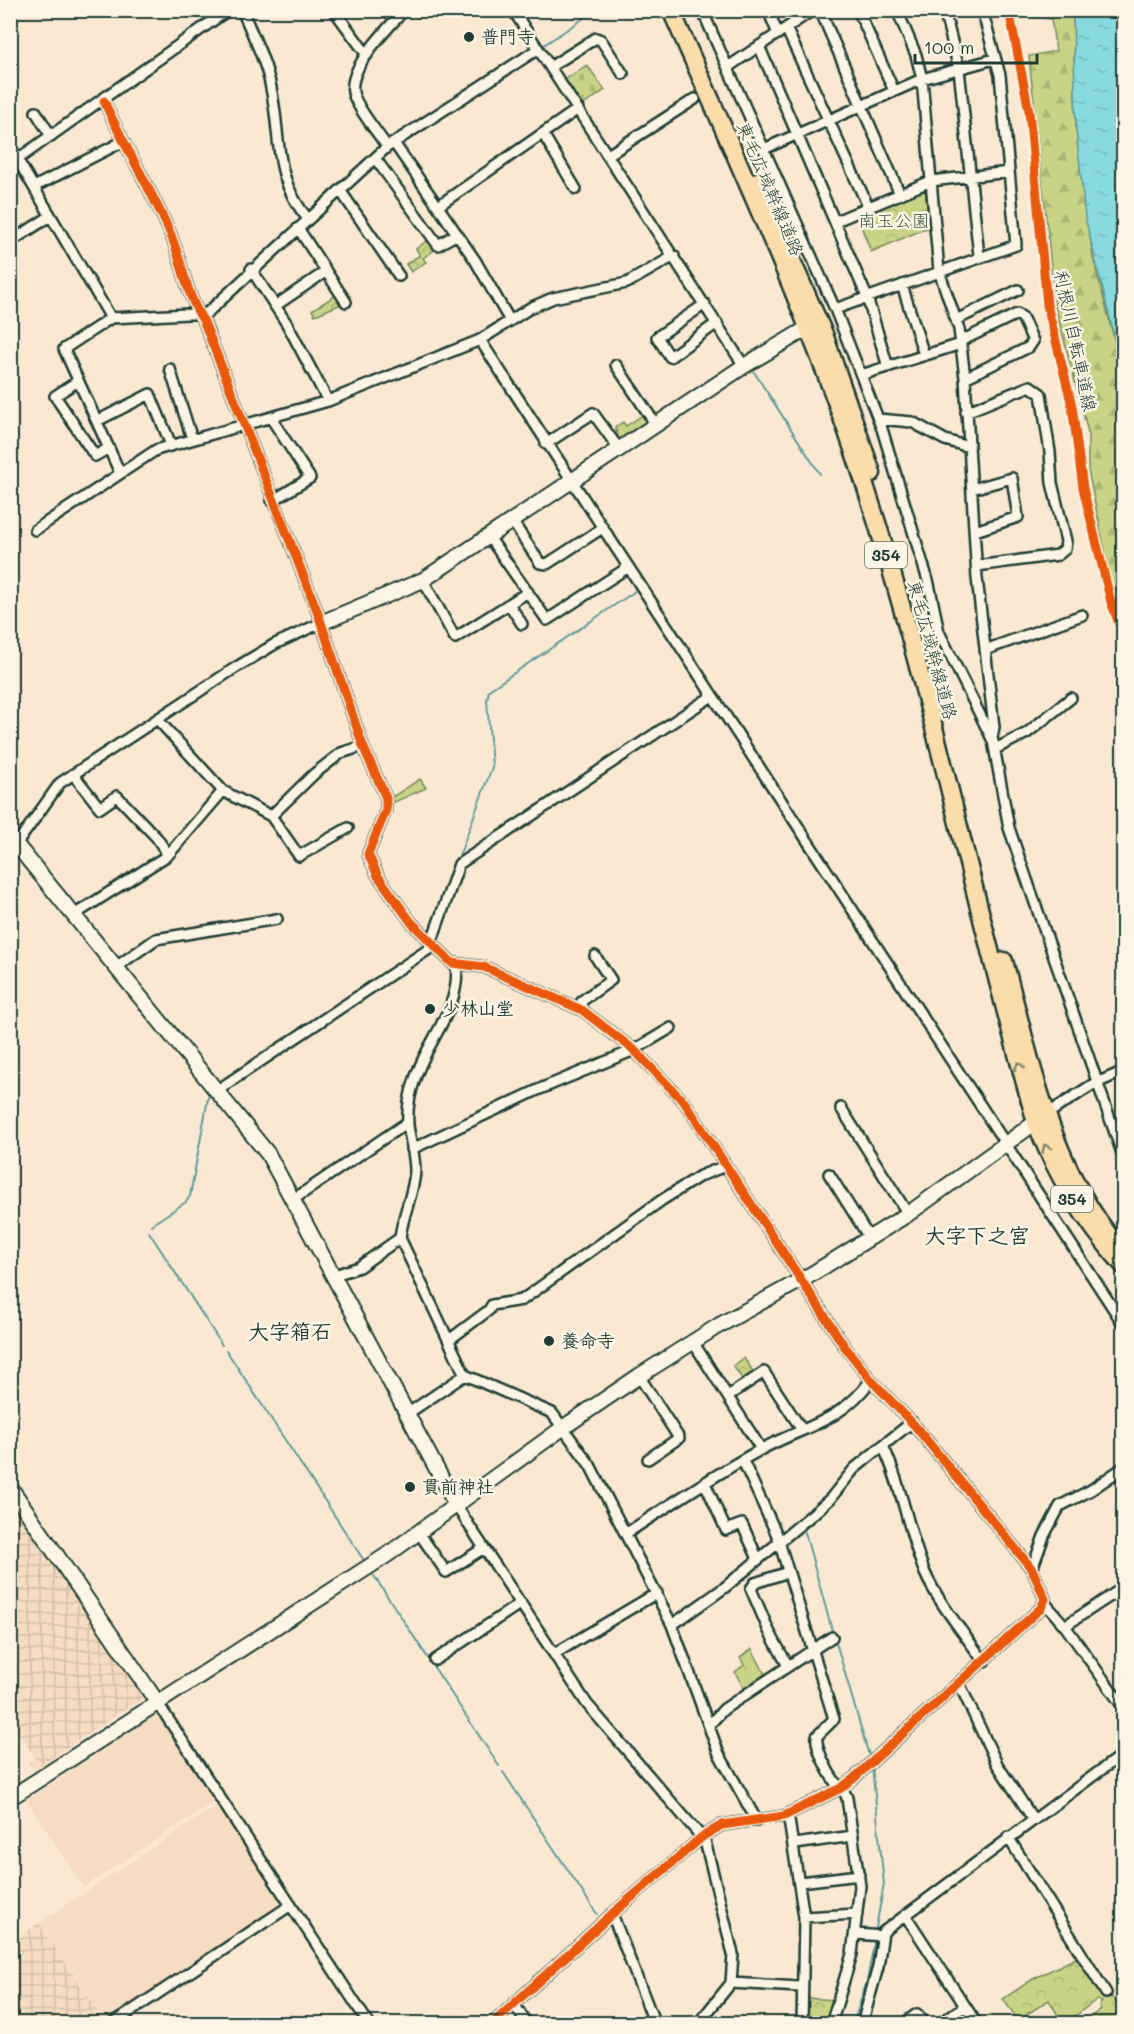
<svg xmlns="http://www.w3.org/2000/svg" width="1134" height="2034" font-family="Mali,'Klee One',sans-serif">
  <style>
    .built { fill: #f6dcc3 }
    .industrial { fill: url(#industrial-grid) }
    .forest { fill: url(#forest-firs); stroke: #74885d; stroke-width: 1.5 }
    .cemetery { fill: url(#cemetery-stones); stroke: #74885d; stroke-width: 1.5 }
    .park { fill: url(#park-crowns); stroke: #74885d; stroke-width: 1.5 }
    .water { fill: url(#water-ripples); stroke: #5f9b9b; stroke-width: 1.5 }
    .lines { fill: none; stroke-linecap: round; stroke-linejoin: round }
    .stream { stroke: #5f9b9b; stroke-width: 2 }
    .street-casing { stroke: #1f3d34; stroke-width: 14 }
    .secondary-casing { stroke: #1f3d34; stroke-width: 18 }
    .highway-casing { stroke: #1f3d34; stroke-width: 21 }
    .street { stroke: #fcf5e5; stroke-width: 9 }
    .secondary { stroke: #fcf5e5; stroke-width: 14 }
    .highway { stroke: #faddab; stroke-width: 16 }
    .cycleway-casing { stroke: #fcf5e5; stroke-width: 13 }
    .cycleway { stroke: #e8590c; stroke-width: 9 }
    .oneway { stroke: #82856a }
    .poi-dot { fill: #1f3d34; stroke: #fcf5e5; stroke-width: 2 }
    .labels { text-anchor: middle; stroke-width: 5; stroke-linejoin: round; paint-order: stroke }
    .shield { fill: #fcf5e5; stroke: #617469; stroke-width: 1.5 }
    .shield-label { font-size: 16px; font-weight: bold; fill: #1f3d34 }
    .poi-label { font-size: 18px; font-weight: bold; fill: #1f3d34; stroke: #fcf5e5; text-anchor: start }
    .street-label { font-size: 18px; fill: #1f3d34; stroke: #fcf5e5 }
    .park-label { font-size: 18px; fill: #415b44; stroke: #fcf5e5 }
    .quarter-label { font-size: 21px; font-weight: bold; fill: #1f3d34; stroke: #fcf5e5 }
  </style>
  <defs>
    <pattern id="industrial-grid" width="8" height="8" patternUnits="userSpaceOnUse" patternTransform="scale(1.5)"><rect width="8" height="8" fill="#f6dcc3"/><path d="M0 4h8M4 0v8" fill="none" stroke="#d2bea8"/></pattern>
    <pattern id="forest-firs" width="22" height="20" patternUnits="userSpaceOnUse" patternTransform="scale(1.5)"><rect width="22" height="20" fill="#c8d386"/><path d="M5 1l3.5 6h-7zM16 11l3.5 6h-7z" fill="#abb674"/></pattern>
    <pattern id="cemetery-stones" width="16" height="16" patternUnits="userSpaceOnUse" patternTransform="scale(1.5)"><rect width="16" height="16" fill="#c8d386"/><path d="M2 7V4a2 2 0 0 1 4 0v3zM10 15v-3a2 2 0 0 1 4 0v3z" fill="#abb674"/></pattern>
    <pattern id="park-crowns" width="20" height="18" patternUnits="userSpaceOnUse" patternTransform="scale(1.5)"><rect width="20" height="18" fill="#c8d386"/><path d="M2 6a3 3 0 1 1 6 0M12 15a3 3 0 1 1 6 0" fill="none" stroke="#abb674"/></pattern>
    <pattern id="water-ripples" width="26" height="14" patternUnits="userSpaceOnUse" patternTransform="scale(1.5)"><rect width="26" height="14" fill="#89dadf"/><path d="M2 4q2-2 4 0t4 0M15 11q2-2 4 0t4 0" fill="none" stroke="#76bcc0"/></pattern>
  </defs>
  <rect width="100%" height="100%" fill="#fbe8d3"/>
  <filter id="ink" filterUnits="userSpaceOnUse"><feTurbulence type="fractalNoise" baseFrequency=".0167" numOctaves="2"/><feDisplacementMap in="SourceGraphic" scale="12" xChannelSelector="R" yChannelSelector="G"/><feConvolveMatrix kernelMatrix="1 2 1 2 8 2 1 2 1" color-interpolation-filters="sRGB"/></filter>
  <g filter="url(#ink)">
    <!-- built -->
    <path class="built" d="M161,1712L218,1799L84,1887L26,1800Z
      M219,1804L285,1904L105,2022L39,1923Z"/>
    <!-- industrial -->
    <path class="industrial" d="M10,1501L143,1692L142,1698L34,1770L29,1763L35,1758L11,1721Z
      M39,1923L105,2022L11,2023V1942Z"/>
    <!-- forest -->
    <path class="forest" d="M1015,11H1073L1076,128L1093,258L1123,372V623L1113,590L1088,470V432L1055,305L1029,56L1056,51L1051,19L1016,14Z"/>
    <!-- cemetery -->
    <path class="cemetery" d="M587,65L605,90L582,106L564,80Z"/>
    <!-- park -->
    <path class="park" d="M922,188L925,189L929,227L871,252L857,216Z
      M429,239L436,249L423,258L426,262L411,272L406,264L420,255L416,249Z
      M336,295L342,304L315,315L312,310Z
      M644,414L647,419L646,423L619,440L615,427L623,422L626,426Z
      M420,779L426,788L390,804L389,799Z
      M744,1358L754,1373L743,1380L733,1366Z
      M752,1649L765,1674L744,1689L735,1672L744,1665L740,1658Z
      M1078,1957L1118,2004L1123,2023H1082L1101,2009L1099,2006L1102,2002L1096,2000L1066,2023L1063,2024L1049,2000L1018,2020L1003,1999L1033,1979Z
      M805,1998L835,2000L827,2023H806Z"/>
    <!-- water -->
    <path class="water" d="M1073,11H1123V372L1085,217L1076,128Z"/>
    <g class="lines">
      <!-- stream -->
      <path class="stream" d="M709,38L725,73
        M541,47L596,10
        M734,92L825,302
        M754,372L820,474
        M656,433L761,364
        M575,496L593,523
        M602,536L621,565
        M457,862L492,767L487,700L489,690L634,592L636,589L627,574
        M151,1225L186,1202L190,1196L209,1093
        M149,1232L222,1345
        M226,1350L363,1559
        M887,1448L908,1431
        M374,1576L499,1766
        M833,1634L804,1529C831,1504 854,1475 882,1452
        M835,1639L870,1759
        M872,1766L884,1884L875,1933
        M503,1772L597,1914
        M485,2024L492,2018
        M853,2024L867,1981L875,1939"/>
      <defs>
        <path id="street" d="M242,10C253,36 266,61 271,88C282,139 272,176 308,219
          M334,10L367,55
          M513,10L744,366
          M702,10L835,309L882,429L929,584L939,632L993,741L1009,828L1124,1159
          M768,10L778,34
          M820,10L899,192
          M858,10L894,91
          M897,10L916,55L922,79L939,271L959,329L965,378L977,578L994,727L992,738
          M944,10L959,69L979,256
          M786,28L868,206
          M759,46L867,297L888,367
          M550,67L596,38L601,40L623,74
          M728,67L813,10
          M104,101C123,144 148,184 168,228C182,258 185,294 204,322L316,608L363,746L386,798V810L368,854L378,876L411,922L452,963L484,967L582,1010L634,1050L685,1103L845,1347L871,1380L915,1426L1032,1569L1045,1599L1041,1608L853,1779L841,1788L784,1816L722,1825L702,1837L612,1914L492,2024
          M36,112L51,136
          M543,134L576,189
          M394,143L475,260L510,321
          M10,147L111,318L207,313L387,147L538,49
          M387,147C377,131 361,114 354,96C344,70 388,29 404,10
          M764,149L922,79L994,59
          M608,155L695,99
          M375,158L438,245L457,234
          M18,159L228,10
          M34,187L122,142
          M340,190L399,276
          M438,206L578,109
          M836,221L931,181L1009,172
          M298,228L346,302
          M10,242L49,217
          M251,269L287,324L328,401
          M902,285L924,355
          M705,304L657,337L670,357L717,323
          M275,306L325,272
          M835,309L1016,245L1000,75L982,10
          M111,318L64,349L120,473
          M956,320L1018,290
          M480,340L1124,1325
          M961,341L1017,314L1022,317L1033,341L1029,347L965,378
          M616,365L656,425
          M170,369L192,439
          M861,375L961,344
          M78,381L55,396L95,456L109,448
          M966,412L1030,386L1041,394L1050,452L1052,483L1066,541L1065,549L1058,555L977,566
          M271,418L310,478L272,501
          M878,419L912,422L945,440L969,447
          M97,421L150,394L171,445
          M546,444L593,413L619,449
          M972,489L1012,478L1018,517L975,531
          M512,521L540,563L547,564L601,529
          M35,530L156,450L328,401L480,340L530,308L553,298L627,283L674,256
          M489,537L547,620L627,568
          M423,580L455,638L528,592
          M509,604L522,624
          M985,650L1082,615
          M158,720L223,791L271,816L299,856L348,828
          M995,749L1027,733L1071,698
          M73,774L100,808L117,796L157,838L168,855
          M271,816L314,774L341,753L363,746
          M10,849L16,845L60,783L235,668L275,644L321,623
          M74,915L168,855L223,791
          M456,964C462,1007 427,1040 415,1079C410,1093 407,1111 408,1125C410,1140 415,1155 415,1171C414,1193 402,1216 400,1238L465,1375L552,1413L590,1465L672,1625L719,1754L757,1821
          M116,967L156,939L277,919
          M578,1008L583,1000L611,980L595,956
          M216,1091L429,949L459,864L712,696
          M841,1108L908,1214
          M1047,1114L1092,1085L1124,1071
          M412,1149L540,1089L634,1050L671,1028
          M829,1174L870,1239
          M294,1199L408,1122
          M335,1275L359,1267L400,1238
          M449,1340L489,1310L492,1305L522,1300L662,1200L700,1176L725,1166
          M693,1342L761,1449
          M639,1376L679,1438L648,1459
          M728,1396L764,1372L802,1430
          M407,1414L465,1375
          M883,1446C902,1486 908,1531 925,1573C939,1604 965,1634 984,1662
          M743,1461L777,1535L834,1719L817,1736C815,1748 828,1772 835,1782C839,1789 845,1790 847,1798L860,1886L852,1954L831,2024
          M705,1483L726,1530L742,1524L758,1559
          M457,1507L587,1704L705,1841L733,1954L731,1983L698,2024
          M419,1533L446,1572L484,1548
          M627,1533C671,1504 714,1475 760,1450C804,1426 840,1423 871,1380
          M1032,1569L1044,1536L1060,1506L1091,1490L1124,1467
          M1045,1603L1065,1626L1124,1708
          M672,1625L724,1588L814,1513L830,1499L854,1469L912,1422
          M1065,1626L1124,1587
          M554,1654L657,1593
          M435,1660L521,1603
          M788,1666L769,1631L751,1589L755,1583L788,1572
          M959,1683L997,1764L1033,1819
          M157,1702L369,2024
          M709,1725L724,1709L832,1637
          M788,1814L804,1917L802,2024
          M1008,1837L1106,1993
          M795,1844L853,1836
          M800,1882L859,1875
          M612,1914L655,2024
          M906,1916L977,2024
          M804,1917L857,1914
          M856,1934L882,1936
          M731,1983L800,1987
          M514,2004L527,2024
          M112,2024L291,1905
          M862,2024L878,1967L883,1932L1124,1753
          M903,2024L917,2014L926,2024
          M939,2024L965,2006"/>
        <path id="secondary" d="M321,623L423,580L744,366L816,323
          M10,837L268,1154L457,1507
          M10,1487L157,1702
          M10,1798L387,1555L564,1427L639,1376L718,1326L812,1274L908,1214L1043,1117"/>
        <path id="highway" d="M671,10C743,173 819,337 872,507C936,710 977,919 1036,1122C1056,1177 1086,1223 1124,1266
          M757,181L824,334L872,473
          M1004,961C1030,1057 1050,1165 1116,1244"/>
      </defs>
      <!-- street casing -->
      <use href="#street" class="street-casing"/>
      <!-- secondary casing -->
      <use href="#secondary" class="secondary-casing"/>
      <!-- highway casing -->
      <use href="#highway" class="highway-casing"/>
      <!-- street -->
      <use href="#street" class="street"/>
      <!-- secondary -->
      <use href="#secondary" class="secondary"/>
      <!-- highway -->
      <use href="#highway" class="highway"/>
      <defs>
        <path id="cycleway" d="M1009,10L1029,111L1047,305L1072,406L1083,488L1111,602L1124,638
          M104,101C123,144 148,184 168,228C182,258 185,294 204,322L316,608L363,746L386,798V810L368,854L378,876L411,922L452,963L484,967L582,1010L634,1050L685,1103L845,1347L871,1380L915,1426L1032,1569L1045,1599L1041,1608L853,1779L841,1788L784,1816L722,1825L702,1837L612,1914L492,2024"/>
      </defs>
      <!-- cycleway casing -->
      <use href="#cycleway" class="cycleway-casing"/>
      <!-- cycleway -->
      <use href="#cycleway" class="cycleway"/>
    </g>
    <!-- one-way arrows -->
    <defs><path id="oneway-chevron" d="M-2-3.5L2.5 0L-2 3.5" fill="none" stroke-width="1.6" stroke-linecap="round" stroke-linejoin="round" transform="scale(1.5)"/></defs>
    <g class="oneway">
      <use href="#oneway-chevron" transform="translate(1019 1066) rotate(-105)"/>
      <use href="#oneway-chevron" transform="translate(1046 1148) rotate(-115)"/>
    </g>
  </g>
  <!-- markers -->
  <g class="poi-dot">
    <circle cx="469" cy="37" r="6"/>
    <circle cx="430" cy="1009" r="6"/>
    <circle cx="549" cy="1341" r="6"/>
    <circle cx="410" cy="1487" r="6"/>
  </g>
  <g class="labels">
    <!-- shield labels -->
    <g class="shield">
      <rect x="865" y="542" width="42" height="26" rx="4.5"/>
      <rect x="1051" y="1186" width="42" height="26" rx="4.5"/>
    </g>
    <g class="shield-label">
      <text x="886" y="561">354</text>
      <text x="1072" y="1205">354</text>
    </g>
    <!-- poi labels -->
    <g class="poi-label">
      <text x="481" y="43">普門寺</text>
      <text x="442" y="1015">少林山堂</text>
      <text x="561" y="1347">養命寺</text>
      <text x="422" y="1493">貫前神社</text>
    </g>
    <!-- street labels -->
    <g class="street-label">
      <text transform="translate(770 189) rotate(67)" y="6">東毛広域幹線道路</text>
      <text transform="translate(1075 341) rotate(78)" y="6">利根川自転車道線</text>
      <text transform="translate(932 650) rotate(75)" y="6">東毛広域幹線道路</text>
    </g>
    <!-- park labels -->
    <g class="park-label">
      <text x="894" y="227">南玉公園</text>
    </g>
    <!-- quarter labels -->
    <g class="quarter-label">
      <text x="977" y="1243">大字下之宮</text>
      <text x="290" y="1339">大字箱石</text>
    </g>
  </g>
  <!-- margin -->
  <rect width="1134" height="2034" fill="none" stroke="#fcf5e5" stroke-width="36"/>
  <rect x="18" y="18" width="1098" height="1998" fill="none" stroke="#1f3d34" stroke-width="2" filter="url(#ink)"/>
  <!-- scale -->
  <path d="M915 54v9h122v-9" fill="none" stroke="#1f3d34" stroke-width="3"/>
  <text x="924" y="54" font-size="18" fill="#1f3d34" stroke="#fcf5e5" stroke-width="4.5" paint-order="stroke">100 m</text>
</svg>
